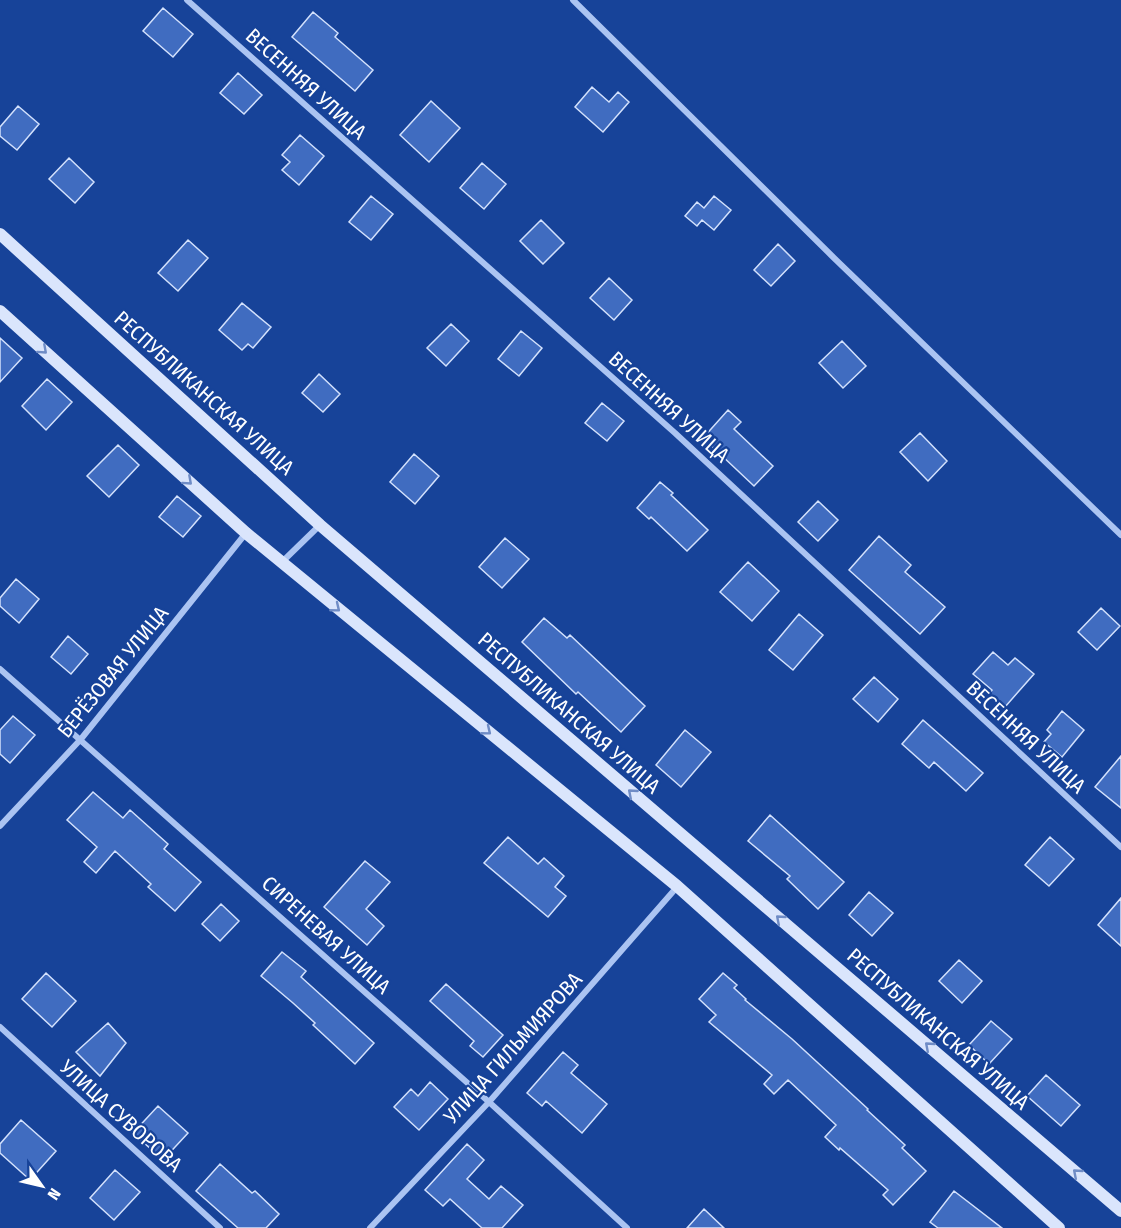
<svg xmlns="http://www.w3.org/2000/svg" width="1121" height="1228" font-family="'Fira Sans Condensed',sans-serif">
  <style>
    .building { fill: #406cc0; stroke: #d3e1fc; stroke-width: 1.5 }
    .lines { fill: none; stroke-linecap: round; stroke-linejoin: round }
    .street { stroke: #abc4f2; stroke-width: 6 }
    .secondary { stroke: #dae5fc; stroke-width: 12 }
    .oneway { stroke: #6f8cc6 }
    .labels { text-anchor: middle; stroke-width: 4.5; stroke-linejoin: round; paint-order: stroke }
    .street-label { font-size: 21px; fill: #fff; stroke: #174399 }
  </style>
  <rect width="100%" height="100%" fill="#174399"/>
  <!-- building -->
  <path class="building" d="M163,8L193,34L173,57L143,31Z
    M313,12L338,33L335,37L373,70L355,91L292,37Z
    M238,73L262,95L244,114L220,93Z
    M592,87L609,102L618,92L629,102L603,132L575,107Z
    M431,101L460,128L429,162L400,135Z
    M18,106L39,124L17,150L0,136V127Z
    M300,135L324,156L299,185L282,170L290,162L282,155Z
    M69,158L94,182L75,203L49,179Z
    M482,163L506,184L484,209L460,188Z
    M371,196L393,214L371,240L349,222Z
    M714,196L731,210L714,230L702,220L697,226L685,216L697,202L704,208Z
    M541,220L564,243L543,264L520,241Z
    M188,240L208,258L178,291L158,273Z
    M778,244L795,261L771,286L754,270Z
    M609,278L632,300L614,320L590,298Z
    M242,303L271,327L253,348L248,344L242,350L219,330Z
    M451,324L469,341L446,366L427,348Z
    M521,331L542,348L519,376L498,359Z
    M0,338L22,358L0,382Z
    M842,341L866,366L843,388L819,363Z
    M319,374L340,394L323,412L302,393Z
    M47,379L72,402L46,430L22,406Z
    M602,403L624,421L607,441L585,423Z
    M728,410L741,422L734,429L773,466L754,486L703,438Z
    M920,433L947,461L928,481L900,452Z
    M118,445L139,465L109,497L87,476Z
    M414,454L439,476L415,504L390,482Z
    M660,482L673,493L671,495L708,530L687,551L651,517L649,519L637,508Z
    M177,496L201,516L183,537L159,517Z
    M818,501L838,520L818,541L798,522Z
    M879,536L911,565L905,572L945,607L920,634L849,570Z
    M505,538L529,559L502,588L479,567Z
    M748,562L779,591L752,621L720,592Z
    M16,579L39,599L19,623L0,606V598Z
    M1101,608L1120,626L1097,650L1078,632Z
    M799,614L823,635L793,670L769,650Z
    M544,618L567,638L570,635L645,706L621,732L578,692L576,694L522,642Z
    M68,636L88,654L71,674L51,657Z
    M993,652L1008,665L1015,658L1034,674L1005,707L989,694L992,690L973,674Z
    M874,677L898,699L878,722L853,699Z
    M1062,711L1084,730L1062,757L1044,742L1051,734L1047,730Z
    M13,716L35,735L10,763L0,754V730Z
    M923,720L983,773L966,791L934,762L929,768L902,744Z
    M685,730L711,752L681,787L656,765Z
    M1121,756V808L1095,787Z
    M93,792L123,818L130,810L168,844L164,849L201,882L175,911L148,887L151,884L115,851L96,873L84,862L97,847L67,820Z
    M770,815L844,882L818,909L787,879L790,876L748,841Z
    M508,837L538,864L544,858L564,876L555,887L566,896L548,917L484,863Z
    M1050,837L1074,859L1049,886L1025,865Z
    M365,861L390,882L366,909L384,926L367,945L324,907Z
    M869,892L893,913L872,936L849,915Z
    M1121,898V946L1098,925Z
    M221,904L239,921L220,941L202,924Z
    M282,952L306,971L301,977L374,1043L355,1064L313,1025L315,1023L293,1003L261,976Z
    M959,960L982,981L962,1003L939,981Z
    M46,973L76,1001L52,1027L22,999Z
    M723,973L737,985L734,988L746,999L745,1000L792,1039L868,1109L867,1110L905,1145L902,1148L926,1171L893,1205L883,1195L888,1190L840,1148L839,1150L825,1137L836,1125L788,1080L774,1094L764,1084L772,1075L709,1022L716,1015L699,999Z
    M446,984L503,1035L483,1057L470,1046L474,1041L430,1001Z
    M991,1021L1012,1039L989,1064L969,1045Z
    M108,1023L126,1043L100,1076L76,1052Z
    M563,1052L578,1065L571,1073L607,1104L582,1133L546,1101L542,1106L527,1093Z
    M1046,1075L1080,1105L1061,1126L1027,1096Z
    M430,1082L448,1099L419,1130L394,1107L411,1089L418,1096Z
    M158,1106L188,1133L163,1160L133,1133Z
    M21,1120L56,1151L30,1180L0,1153V1144Z
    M467,1144L484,1160L467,1179L489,1199L501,1186L523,1205L502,1228H482L450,1199L443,1206L425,1190Z
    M220,1164L252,1193L255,1191L279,1214L266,1228H238L196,1191Z
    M115,1170L140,1192L114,1220L90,1198Z
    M954,1191L1002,1228H938L930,1222Z
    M704,1209L724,1228H687Z"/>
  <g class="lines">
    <!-- street -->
    <path class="street" d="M187,0L675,433L1121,847
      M573,0L832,256L1121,535
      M282,562L320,525
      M0,669L489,1102L627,1228
      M0,826L81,739L246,533
      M0,1027L220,1228
      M370,1228L489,1102L677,887"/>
    <!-- secondary -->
    <path class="secondary" d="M0,234L320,525L1121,1211
      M0,311L246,533L677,886L1059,1228"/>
  </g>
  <!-- one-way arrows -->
  <defs><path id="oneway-chevron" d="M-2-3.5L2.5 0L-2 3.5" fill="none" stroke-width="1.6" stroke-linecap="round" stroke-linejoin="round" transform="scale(1.5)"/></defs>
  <g class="oneway">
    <use href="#oneway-chevron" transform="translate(43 350) rotate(42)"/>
    <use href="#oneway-chevron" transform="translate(188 481) rotate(42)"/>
    <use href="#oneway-chevron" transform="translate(336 608) rotate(39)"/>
    <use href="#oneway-chevron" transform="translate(487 731) rotate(39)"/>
    <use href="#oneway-chevron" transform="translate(632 793) rotate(-139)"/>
    <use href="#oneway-chevron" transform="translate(780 919) rotate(-139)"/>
    <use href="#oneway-chevron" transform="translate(929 1046) rotate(-139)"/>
    <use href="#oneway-chevron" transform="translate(1077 1173) rotate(-139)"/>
  </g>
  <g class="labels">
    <!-- street labels -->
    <g class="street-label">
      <text transform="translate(306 84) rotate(42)" y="7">ВЕСЕННЯЯ УЛИЦА</text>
      <text transform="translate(204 393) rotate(42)" y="7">РЕСПУБЛИКАНСКАЯ УЛИЦА</text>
      <text transform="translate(669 407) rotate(42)" y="7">ВЕСЕННЯЯ УЛИЦА</text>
      <text transform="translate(113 672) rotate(-51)" y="7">БЕРЁЗОВАЯ УЛИЦА</text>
      <text transform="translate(569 713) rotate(41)" y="7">РЕСПУБЛИКАНСКАЯ УЛИЦА</text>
      <text transform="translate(1026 737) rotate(43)" y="7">ВЕСЕННЯЯ УЛИЦА</text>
      <text transform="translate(326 935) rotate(42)" y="7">СИРЕНЕВАЯ УЛИЦА</text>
      <text transform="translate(938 1029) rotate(41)" y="7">РЕСПУБЛИКАНСКАЯ УЛИЦА</text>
      <text transform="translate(513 1048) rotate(-48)" y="7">УЛИЦА ГИЛЬМИЯРОВА</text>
      <text transform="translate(121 1116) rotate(42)" y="7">УЛИЦА СУВОРОВА</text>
    </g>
  </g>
  <!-- north arrow -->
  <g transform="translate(42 1186) rotate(124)" stroke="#174399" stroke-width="4.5" paint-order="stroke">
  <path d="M0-4.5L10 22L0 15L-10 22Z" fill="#ffffff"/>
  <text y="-9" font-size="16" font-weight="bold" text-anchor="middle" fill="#ffffff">N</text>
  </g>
</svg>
